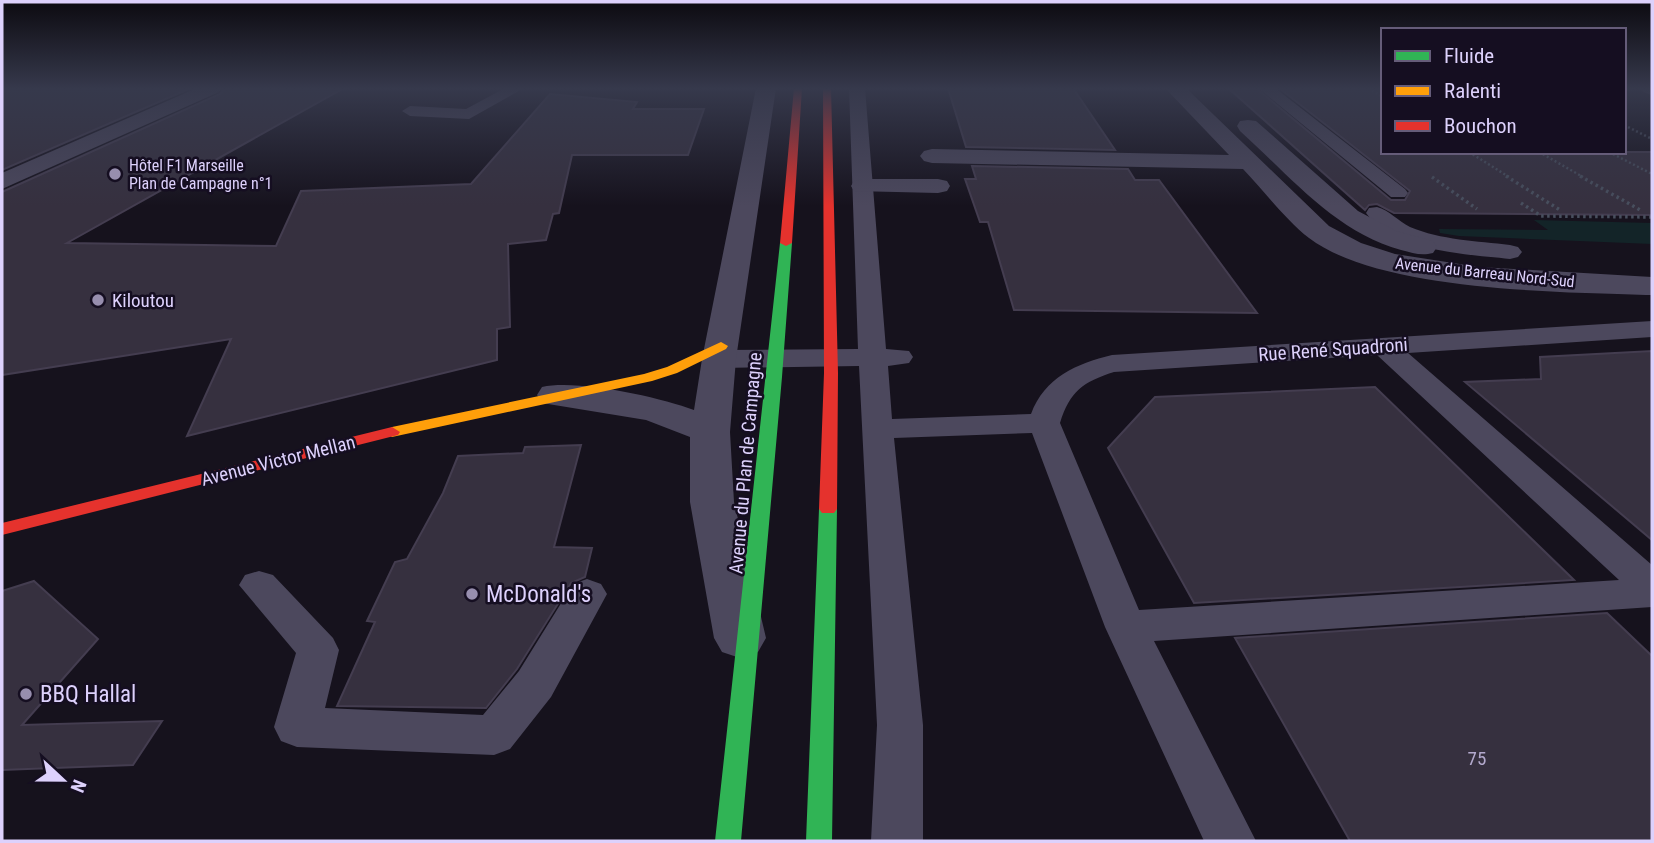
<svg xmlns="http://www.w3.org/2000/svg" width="1654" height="843" font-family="'Roboto Condensed',sans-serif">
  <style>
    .green { fill: #132428 }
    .building { fill: #36303f; stroke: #443d50; stroke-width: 2 }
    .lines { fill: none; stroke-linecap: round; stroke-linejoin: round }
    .path-far1 { stroke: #484f5e; stroke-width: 2.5; stroke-dasharray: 2 2.5; stroke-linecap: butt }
    .path { stroke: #484f5e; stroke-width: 3.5; stroke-dasharray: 2.5 3.5; stroke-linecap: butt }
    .lane { fill: #4c485d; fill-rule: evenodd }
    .street { fill: #4c485d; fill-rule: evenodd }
    .fast { fill: #30b455; fill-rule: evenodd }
    .slow { fill: #ff9f0a; fill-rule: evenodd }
    .jam { fill: #e5322d; fill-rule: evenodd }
    .poi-dot { fill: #978eae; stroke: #150e21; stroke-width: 2.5 }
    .labels { text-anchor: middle; stroke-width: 5; stroke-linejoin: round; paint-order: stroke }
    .far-poi-label { font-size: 16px; fill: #ddd1fc; stroke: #150e21; text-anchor: start }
    .far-street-label { font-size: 16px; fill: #ddd1fc; stroke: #150e21 }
    .poi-label { font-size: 19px; fill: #ddd1fc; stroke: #150e21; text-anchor: start }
    .street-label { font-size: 19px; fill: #ddd1fc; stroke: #150e21 }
    .near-number-label { font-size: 19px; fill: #b3a9cd }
    .near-poi-label { font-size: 23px; fill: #ddd1fc; stroke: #150e21; text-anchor: start }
  </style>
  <rect width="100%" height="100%" fill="#16121d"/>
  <!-- green -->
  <path class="green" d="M1534,220L1652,223V244L1459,236L1440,233L1439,229L1548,230Z"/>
  <!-- building -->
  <path class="building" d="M2,88H191L2,170Z
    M225,88H344L67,243L276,246L301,191L471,184L550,94L637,102L633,109H704L688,155H572L559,213L553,214L546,240L508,244L510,327L497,329V360L187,436L231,339L2,375V192L220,94Z
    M948,88H1073L1115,150L966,147Z
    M1228,88H1256L1391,200H1405L1410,191L1279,88H1383V152H1652V215L1394,213L1377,204L1369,205L1365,210Z
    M972,166L1128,169L1135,180H1159L1257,313L1014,310L988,222H980L965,179H976Z
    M1652,351V540L1465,382L1541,379L1540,357Z
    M1375,387L1574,580L1194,603L1108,448L1155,397Z
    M581,445L554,547L592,548L585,577L571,583L517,669L486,708L337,706L375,622L367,621L395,562L407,559L443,493L458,456L523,453L525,447Z
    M34,581L98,639L22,725L162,721L133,765L2,770V591Z
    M1607,613L1652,656V841H1350L1235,638Z"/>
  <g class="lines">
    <!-- path-far1 -->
    <path class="path-far1" d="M1368,88L1383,97
      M1624,125L1652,139
      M1469,152L1509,177
      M1539,152L1583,177
      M1609,152L1652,174"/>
    <!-- path -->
    <path class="path" d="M1506,176L1560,210
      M1580,176L1642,211
      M1432,177L1477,209
      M1521,203L1541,216L1652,217"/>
    <!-- lane -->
    <path class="lane" d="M505,88H524L469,119L410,116L402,111L410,106L466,109Z
      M849,88H865L886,349L909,351L913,357L909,363L888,366L892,419L1031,414C1045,377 1076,364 1112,355L1652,321V337L1408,353L1652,565V607L1154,641L1256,841H1204L1105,627L1032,433L894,438L923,725V841H871L877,725L859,366L719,368L709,365L705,359L709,353L719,350L858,349ZM1377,355L1619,580L1139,610L1060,423C1070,391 1083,382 1114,372Z
      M1258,88H1275L1405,189L1408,193L1405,197H1391Z
      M1377,207C1389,210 1398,221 1410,227C1441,240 1477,241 1510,245L1518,247L1522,252L1518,257L1510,259C1467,254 1393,252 1366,213L1369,208Z
      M259,571L273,575L333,638L339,650L325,708L483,715L519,671L573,584L587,579L601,584L607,594L551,697L510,749L494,755L297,747L281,741L274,727L296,653L239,585L245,575Z"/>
    <!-- street -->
    <path class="street" d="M197,88H222L219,92L2,189V173Z
      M756,88H776L736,359L730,432L734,502L766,638L758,652L740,658L722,652L714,638L690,502V437L646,420L542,403L537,395L542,387C577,379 659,397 694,410L702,359Z
      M1165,88H1186L1329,226L1361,243L1395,254L1479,267L1652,277V295C1564,292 1380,292 1309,238C1285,219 1264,191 1243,169L932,163L924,161L920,156L924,151L932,149L1229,155Z
      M1641,88H1652V95L1643,92Z
      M1248,120L1256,121L1358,211L1396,231L1433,241L1437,247L1433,253C1421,256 1413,253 1401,250C1335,232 1290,176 1240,131L1237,126L1240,121Z
      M863,179H938L947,181L950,186L947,191L938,193L854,191L851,186L854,181Z"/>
    <!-- fast -->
    <path class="fast" d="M786,240L792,243L782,377L741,841H715L780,243Z
      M828,503L834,505L837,509L832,841H806L819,509L822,505Z"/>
    <!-- slow -->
    <path class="slow" d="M721,342L728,346L726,349L677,373L652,381L392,437L384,432L392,427L644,374L667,367Z"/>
    <!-- jam -->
    <path class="jam" d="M794,88H802L792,243L786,246L780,243Z
      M823,88H831L838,373L837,509L834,513H822L819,509L824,373Z
      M392,427L400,432L398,435L2,535V523Z"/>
  </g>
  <!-- sky -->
  <linearGradient id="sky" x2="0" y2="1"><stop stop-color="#0c0a10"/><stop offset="0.43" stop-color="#36394c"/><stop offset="1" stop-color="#36394c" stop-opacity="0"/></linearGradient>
  <rect width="1654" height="206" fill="url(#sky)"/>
  <!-- markers -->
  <g class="poi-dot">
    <circle cx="115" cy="174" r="7"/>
    <circle cx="98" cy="300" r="7"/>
    <circle cx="472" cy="594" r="7"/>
    <circle cx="26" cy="694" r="7"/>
  </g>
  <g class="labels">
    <!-- far-poi labels -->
    <g class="far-poi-label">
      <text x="129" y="171">Hôtel F1 Marseille<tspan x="129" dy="18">Plan de Campagne n°1</tspan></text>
    </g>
    <!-- far-street labels -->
    <g class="far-street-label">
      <text transform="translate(1485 272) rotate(6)" y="6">Avenue du Barreau Nord-Sud</text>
    </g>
    <!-- poi labels -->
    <g class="poi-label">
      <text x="112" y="307">Kiloutou</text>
    </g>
    <!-- street labels -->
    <g class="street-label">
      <text transform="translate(1333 349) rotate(-4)" y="7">Rue René Squadroni</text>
      <text transform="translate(278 460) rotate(-14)" y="7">Avenue Victor Mellan</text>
      <text transform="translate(745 463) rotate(-85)" y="7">Avenue du Plan de Campagne</text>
    </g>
    <!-- near-number labels -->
    <g class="near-number-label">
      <text x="1477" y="765">75</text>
    </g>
    <!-- near-poi labels -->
    <g class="near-poi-label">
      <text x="486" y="602">McDonald's</text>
      <text x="40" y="702">BBQ Hallal</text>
    </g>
  </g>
  <!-- border -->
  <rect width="1654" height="843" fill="none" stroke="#ddd1fc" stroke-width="7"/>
  <!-- legend -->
  <rect x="1381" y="28" width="245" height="126" fill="#150e21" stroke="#655c79" stroke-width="2"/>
  <rect x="1395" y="51" width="35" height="10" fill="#30b455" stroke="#655c79" stroke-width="2"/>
  <text x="1444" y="63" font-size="21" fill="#ddd1fc">Fluide</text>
  <rect x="1395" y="86" width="35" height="10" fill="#ff9f0a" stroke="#655c79" stroke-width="2"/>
  <text x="1444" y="98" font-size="21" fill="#ddd1fc">Ralenti</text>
  <rect x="1395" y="121" width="35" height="10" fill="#e5322d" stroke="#655c79" stroke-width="2"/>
  <text x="1444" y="133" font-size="21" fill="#ddd1fc">Bouchon</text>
  <!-- north arrow -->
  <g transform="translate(63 780) rotate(112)" stroke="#150e21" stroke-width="5" paint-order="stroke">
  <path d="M0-5L12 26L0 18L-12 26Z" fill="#ddd1fc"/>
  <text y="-10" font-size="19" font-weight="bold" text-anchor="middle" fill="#ddd1fc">N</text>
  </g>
</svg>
